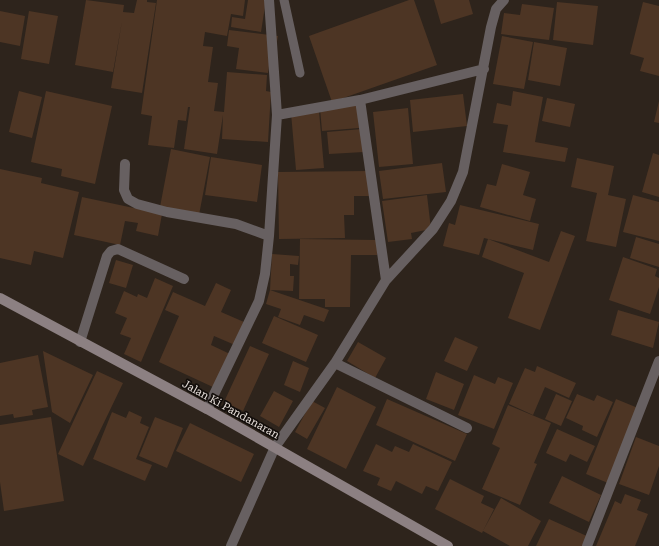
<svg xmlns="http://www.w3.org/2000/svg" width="659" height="546" font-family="'Roboto Serif',serif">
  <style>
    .building { fill: #4d3524 }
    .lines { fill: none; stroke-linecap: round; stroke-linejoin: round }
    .service { stroke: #676061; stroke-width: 9 }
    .minor { stroke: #676061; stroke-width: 10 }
    .secondary { stroke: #8c8082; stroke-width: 10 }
    .labels { text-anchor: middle; stroke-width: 3.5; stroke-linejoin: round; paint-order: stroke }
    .street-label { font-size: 11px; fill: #e8e0db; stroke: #130e0b }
  </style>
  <rect width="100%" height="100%" fill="#2e241c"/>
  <!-- building -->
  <path class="building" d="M86,0L124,5L123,12L134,13L137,0H147V2L156,3L142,93L111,88L122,21L113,72L75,65Z
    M157,0H245L243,16L231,14L227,36L205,32L203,46L213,47L208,82L218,83L214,111L224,112L227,72L267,75L266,91L271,92L268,142L222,139L223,115L217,154L184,149L190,107H188L186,121L178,120L174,148L148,145L152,116L141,114Z
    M248,0H266L261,32L231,27L232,17L245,19Z
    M409,0H414L437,65L332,102L309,36Z
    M434,0H469L473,14L441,24Z
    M557,2L598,6L593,45L553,40Z
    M643,2L659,6V76L640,71L644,58L630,54Z
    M522,4L554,8L549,40L501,34L504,13L520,15Z
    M0,11L25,16L20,46L0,42Z
    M29,11L58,16L49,64L21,59Z
    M229,30L278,36L275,52H271L268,73L236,69L239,48L227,46Z
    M502,36L533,42L524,89L493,84Z
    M534,42L567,48L560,86L528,80Z
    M19,91L42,97L32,138L9,132Z
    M46,91L112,106L95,184L61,176L62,169L31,162Z
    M513,91L543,97L535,142L568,148L565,162L503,152L508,125L493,123L497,103L511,106Z
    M463,94L467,126L413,132L410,100Z
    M547,98L575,104L570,127L542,121Z
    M659,101V123L654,122Z
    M357,105L359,128L322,131L320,108Z
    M408,108L413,164L379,167L373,112Z
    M319,111L324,168L296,170L291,113Z
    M362,129L364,152L329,154L327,132Z
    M171,149L210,157L199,215L160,207Z
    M653,153L659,155V197L642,192Z
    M211,157L262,165L257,202L205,195Z
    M577,158L614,166L608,195L626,199L616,247L586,241L597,193L571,187Z
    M442,163L446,192L383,199L379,171Z
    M502,164L530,172L523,195L536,199L530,221L480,207L487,184L496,186Z
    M0,169L42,178L41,183L79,192L63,258L34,251L31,265L0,258Z
    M368,171L369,196H354V215H344L345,238L279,239L278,172Z
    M427,195L431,229L411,233L412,239L388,242L382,201Z
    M633,195L659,202V241L623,232Z
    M82,197L162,214L158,236L136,231L138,223L125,221L120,245L74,235Z
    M460,205L539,224L533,250L484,238L479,255L443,246L449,223L455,225Z
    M561,231L575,236L540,330L508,318L524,273L482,257L488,239L549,262Z
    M636,237L659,244V267L630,258Z
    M300,239L377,240V255H351L350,307H325V299H299Z
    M272,254L299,256L298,265L290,264V276H294L293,291L270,290Z
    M623,257L657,269L655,276L659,278V287L650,314L609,300Z
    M116,260L133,265L126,288L109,283Z
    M155,278L173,286L141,362L124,354L131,338L120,334L127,318L115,313L124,291L137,297L138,294L147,298Z
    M216,283L231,290L221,312L244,322L235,345L214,336L211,345L230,354L215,388L159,362L179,316L165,310L173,292L205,306Z
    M270,290L329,310L324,322L304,315L300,325L278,317L281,309L266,304Z
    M618,310L659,322L653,348L611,335Z
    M274,316L318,335L306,362L262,343Z
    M455,337L478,347L467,371L444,361Z
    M358,342L386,358L375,378L347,361Z
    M250,346L269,354L243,411L224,402Z
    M43,351L93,375L70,423L52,412Z
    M38,355L48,407L32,410L33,415L14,418L13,414L0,416V363Z
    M293,361L309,368L300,392L284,385Z
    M537,366L576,383L569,398L545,387L533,415L509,404L525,368L535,372Z
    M97,371L123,383L83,466L58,454Z
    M436,372L464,384L454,410L426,399Z
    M474,375L495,384L498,377L513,383L494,429L458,415Z
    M337,387L376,407L346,469L307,449Z
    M274,391L293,401L279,427L260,416Z
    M556,394L572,401L561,426L545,419Z
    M577,394L594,401L597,395L613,402L597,437L582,430L583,426L566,418Z
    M387,399L467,434L455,461L376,425Z
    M616,399L638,408L608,483L586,474Z
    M312,401L325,408L307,439L295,432Z
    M508,405L551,423L534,463L537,464L520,505L482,489L500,448L492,444Z
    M129,411L142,417L140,423L149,427L136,459L152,465L145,481L93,459L112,412L126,418Z
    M51,417L64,501L4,511L0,482V425Z
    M155,417L183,428L167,468L139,456Z
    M190,423L254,454L241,482L176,451Z
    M557,429L595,446L587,462L570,454L566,462L546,453Z
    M636,437L659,446V466L649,495L619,484Z
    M376,444L392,452L395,446L409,452L413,444L452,462L438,491L426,486L422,494L396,481L391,491L377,485L380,478L363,471Z
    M562,476L601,495L589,522L549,503Z
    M450,479L484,496L481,503L494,509L482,533L435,509Z
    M625,494L641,500L637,510L648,514L635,546H596L615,501L621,504Z
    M501,498L541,521L528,546H510L483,531Z
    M549,519L589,537L585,546H536Z"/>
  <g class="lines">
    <!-- service -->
    <path class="service" d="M284,0L300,73"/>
    <!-- minor -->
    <path class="minor" d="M269,0L277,115
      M360,100L386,280
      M125,164L124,190L128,199L137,204L167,212L236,224L269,236
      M80,342L107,256L111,251L118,249L184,279
      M335,363L467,428
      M207,409L259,301L265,274L269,236L277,115L360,100L484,69
      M231,546L275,447L335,363L386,280L433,229L451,201L463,172L491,27L496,9L504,0
      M587,546L659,361"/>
    <!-- secondary -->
    <path class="secondary" d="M0,298L207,409L448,546"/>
  </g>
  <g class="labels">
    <!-- street labels -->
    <g class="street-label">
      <text transform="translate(231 409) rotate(29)" y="4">Jalan Ki Pandanaran</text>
    </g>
  </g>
</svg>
